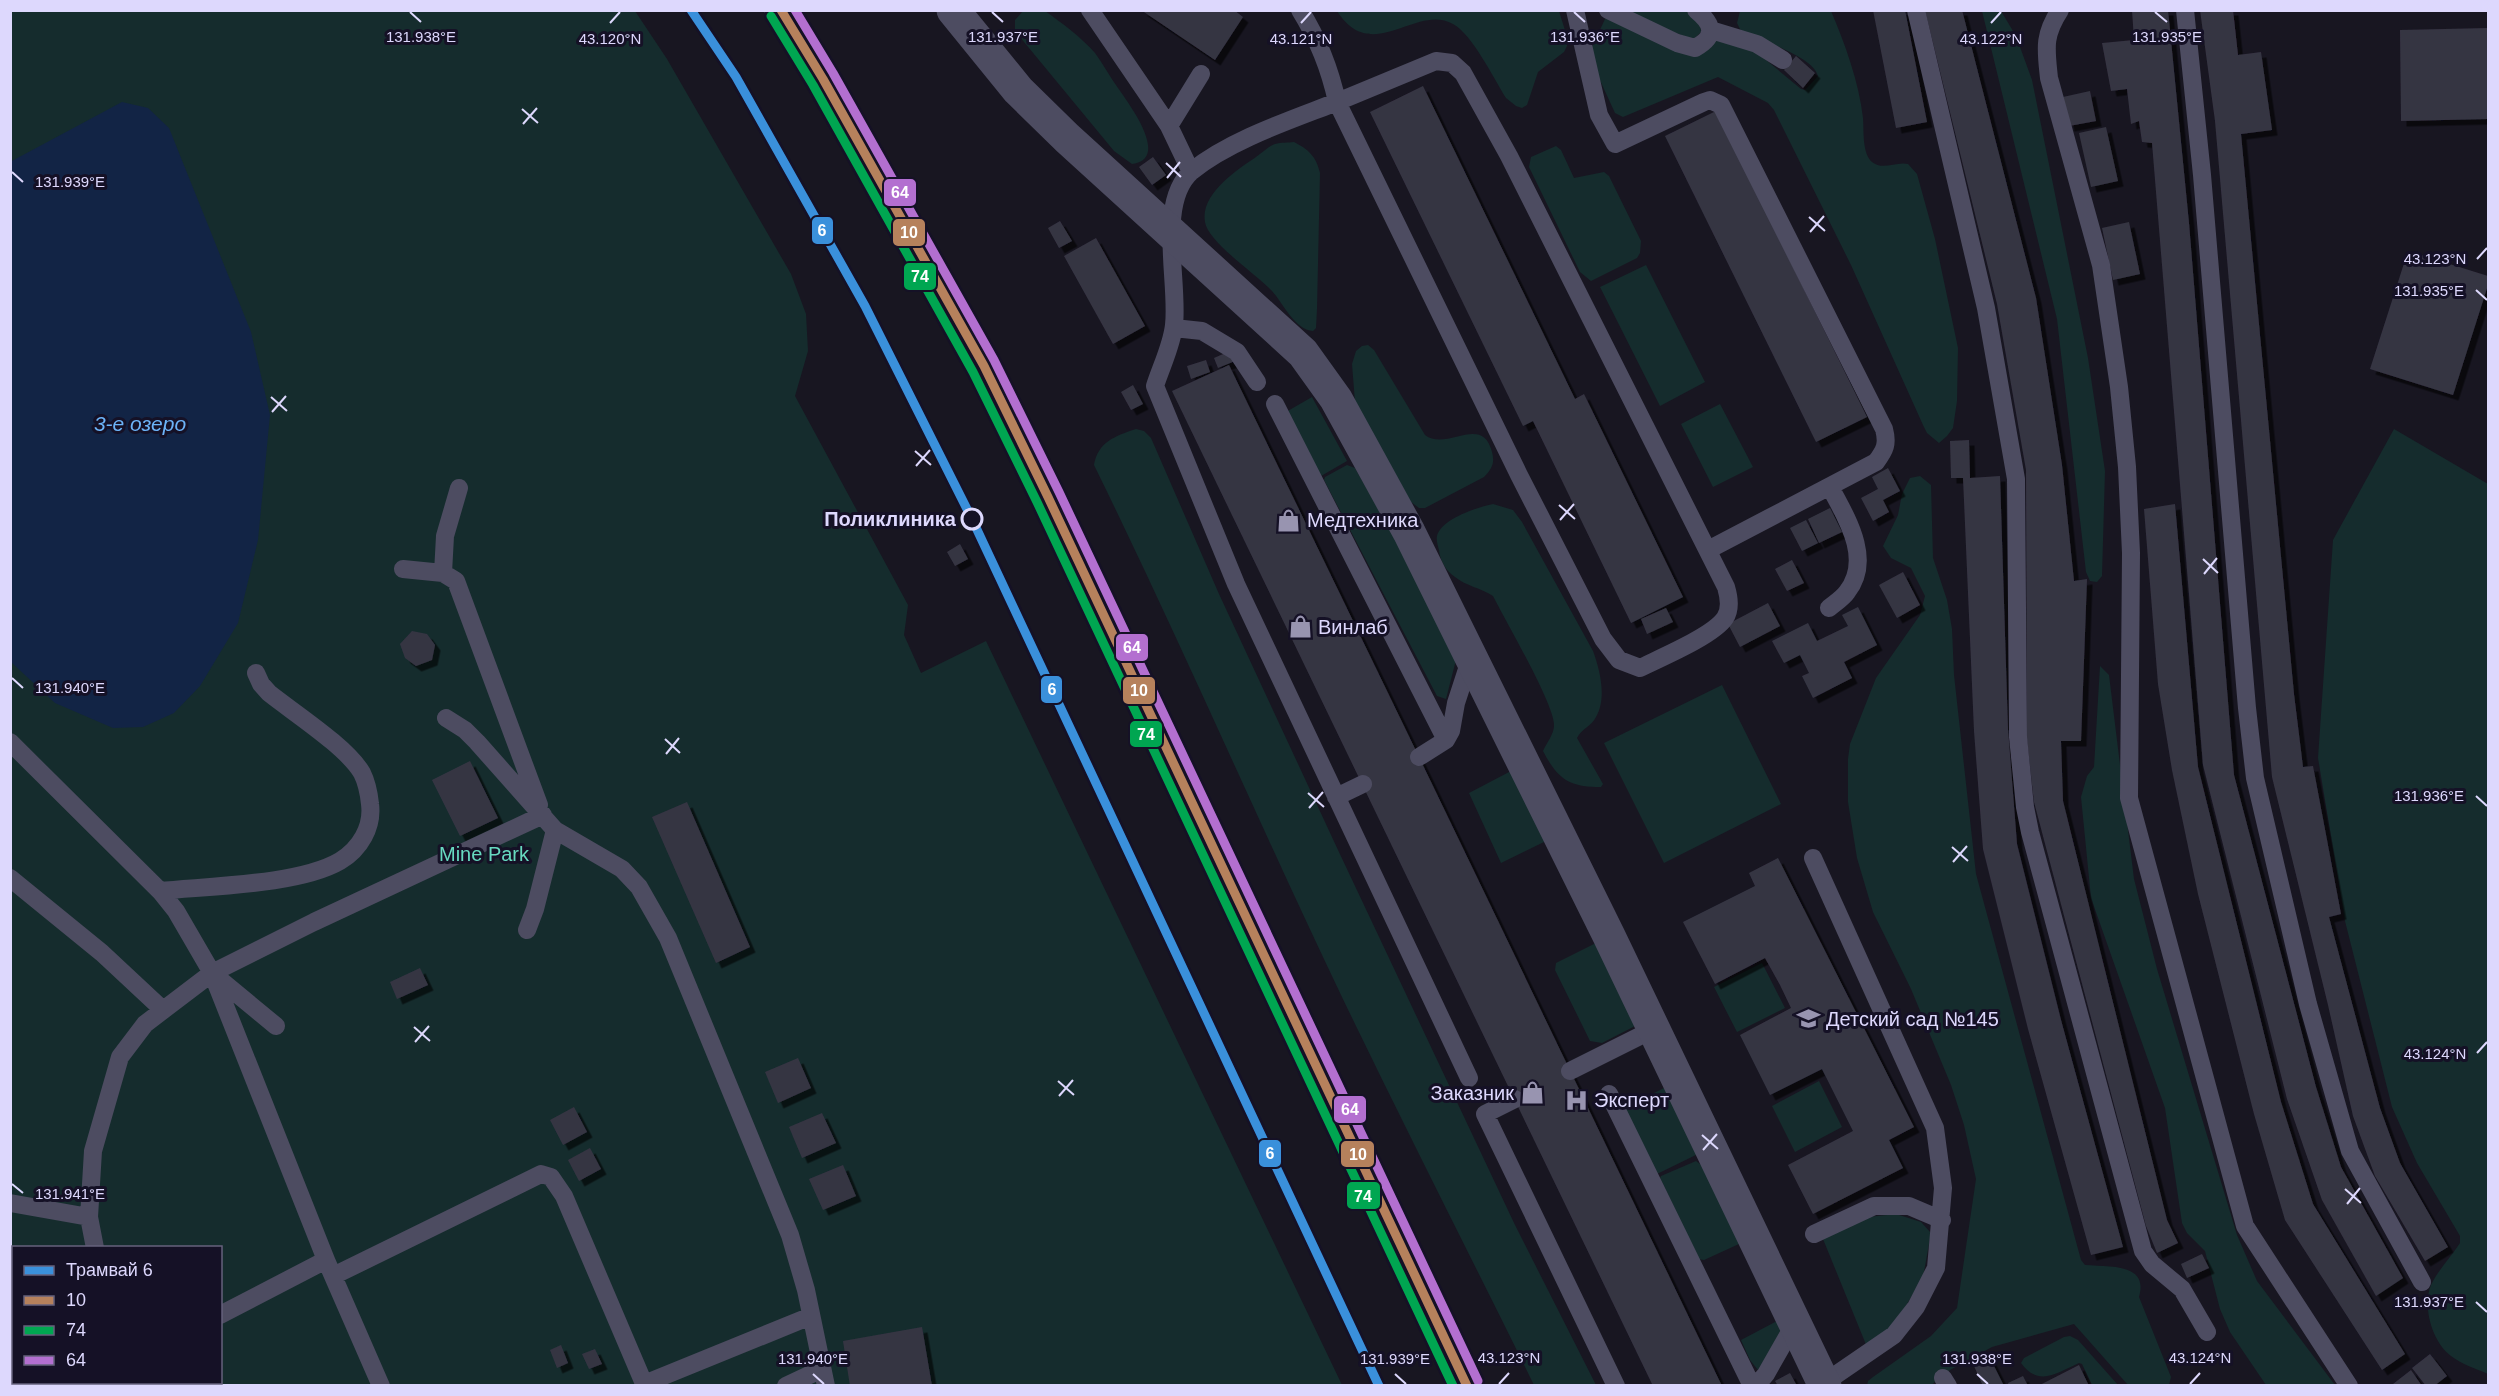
<svg xmlns="http://www.w3.org/2000/svg" width="2499" height="1396" font-family="Helvetica,sans-serif">
  <style>
    .green { fill: #152c2d; fill-rule: evenodd }
    .water { fill: #122445 }
    .building { fill: #363443; filter: url(#shadow) }
    .lines { fill: none; stroke-linecap: round; stroke-linejoin: round }
    .lane { stroke: #4d4c61; stroke-width: 18 }
    .street { stroke: #4d4c61; stroke-width: 33 }
    .primary { stroke: #554c65; stroke-width: 33 }
    .bus-1-casing { stroke: #151126; stroke-width: 14 }
    .bus-2-casing { stroke: #151126; stroke-width: 14 }
    .bus-3-casing { stroke: #151126; stroke-width: 14 }
    .bus-1 { stroke: #b6815c; stroke-width: 9 }
    .bus-2 { stroke: #00a651; stroke-width: 9 }
    .bus-3 { stroke: #b36fd0; stroke-width: 9 }
    .tram-1-casing { stroke: #151126; stroke-width: 14 }
    .tram-1 { stroke: #3a90db; stroke-width: 9 }
    .ticks { fill: none; stroke: #ddd8fd; stroke-width: 2 }
    .stop-dot { fill: #151126; stroke: #ddd8fd; stroke-width: 3 }
    .labels { text-anchor: middle; stroke-width: 6; stroke-linejoin: round; paint-order: stroke }
    .stop-label { font-size: 20px; font-weight: bold; fill: #ddd8fd; stroke: #151126; text-anchor: end }
    .poi-label { font-size: 20px; fill: #ddd8fd; stroke: #151126; text-anchor: start }
    .park-label { font-size: 20px; fill: #67d9c0; stroke: #151126 }
    .water-label { font-size: 21px; font-style: italic; fill: #6cb3f7; stroke: #151126 }
    .ticks-label { font-size: 15px; text-anchor: middle; fill: #ddd8fd; stroke: #151126; stroke-width: 6; stroke-linejoin: round; paint-order: stroke }
    .line-badge { stroke: #151126; stroke-width: 2 }
    .badge-label { font-size: 16px; text-anchor: middle; font-weight: bold; fill: #fff }
  </style>
  <defs>
    <filter id="shadow"><feDropShadow dx="5.5" dy="5.5" stdDeviation="0" flood-color="#0009"/></filter>
  </defs>
  <rect width="100%" height="100%" fill="#181621"/>
  <!-- green -->
  <path class="green" d="M10,11H635L667,59L791,274L806,314L808,351L795,396L908,605L904,635L921,673L986,641L1342,1385H11ZM14,1248H220V1382H14Z
    M1023,11H1045C1062,23 1081,37 1095,53C1103,64 1110,77 1118,88C1129,104 1171,159 1132,164L1114,151L1015,31V20Z
    M1337,11H1559L1568,40L1567,46L1564,52L1538,72L1527,105L1522,108L1516,106L1506,98C1494,79 1472,34 1453,24C1416,3 1372,66 1337,11Z
    M1622,11H1687L1700,22L1701,32L1693,40Z
    M1740,11H1831C1845,44 1859,82 1863,118C1864,131 1862,153 1872,162C1883,171 1896,161 1908,164L1917,174L1935,239L1958,348L1957,401L1953,428L1947,436L1939,443L1927,433L1923,425L1851,265L1774,110L1768,103L1718,77L1623,117L1615,113L1593,65L1592,47L1605,19L1609,17L1676,51L1715,38L1754,50L1801,89L1805,90L1818,76C1813,56 1759,40 1741,31L1737,23Z
    M1982,11H2001L2016,36L2032,80L2088,358L2105,471L2102,576L2097,582L2090,581L2086,572L2057,319Z
    M1294,142C1309,150 1316,156 1320,173L1317,309L1316,328L1313,331C1295,330 1283,303 1272,291C1256,274 1208,242 1205,222C1200,194 1237,170 1256,157C1262,153 1269,146 1275,144C1281,142 1288,143 1294,142Z
    M1556,146L1561,150L1574,178L1604,172L1609,176L1641,241L1640,253L1637,258L1591,281L1580,272L1529,167L1531,157Z
    M1646,265L1705,382L1660,406L1600,287Z
    M1368,345L1374,350L1425,435C1447,452 1482,413 1492,452C1495,463 1492,469 1484,477L1425,508H1419L1411,502L1355,402L1352,364L1356,351L1362,346Z
    M1312,397L1347,461L1321,476L1286,412Z
    M1720,404L1753,467L1713,487L1681,424Z
    M1136,429L1144,431L1151,438L1219,594L1338,850L1515,1225L1596,1385H1534C1470,1255 1404,1126 1341,995C1257,819 1180,640 1094,465C1098,442 1115,436 1136,429Z
    M2394,429L2488,484V1374C2477,1369 2461,1364 2451,1356C2432,1342 2422,1306 2431,1285C2438,1270 2451,1257 2460,1243V1236L2417,1163L2392,1107L2345,921L2318,758L2333,540Z
    M1347,465L1355,468L1396,540L1456,660L1446,699L1437,696L1324,480L1325,477Z
    M1920,476L1931,485L1933,558L1947,600L1952,629L1954,675L1976,874L2081,1260L2085,1265C2109,1267 2149,1263 2139,1297L2171,1377L2169,1385H2128L2074,1324L1992,1347L1941,1375L1932,1385L1867,1386L1868,1381L1873,1377L1931,1336L1957,1308L1976,1179L1964,1125L1951,1085L1911,989L1873,912L1857,858L1848,802V759L1850,744L1876,678L1920,615L1925,596L1911,568L1891,558L1883,546L1898,515L1902,494L1910,478Z
    M1493,504L1513,510L1522,522L1593,651C1600,670 1607,698 1596,717C1592,726 1581,729 1577,738L1603,784L1601,787C1570,787 1558,780 1543,751C1546,744 1554,734 1554,726C1556,707 1504,618 1493,596C1481,588 1466,586 1455,577C1446,571 1440,561 1439,550C1438,546 1436,540 1437,536C1441,519 1478,507 1493,504Z
    M2100,666L2109,675L2134,879L2157,969L2237,1235L2257,1281L2335,1385H2266L2230,1332L2220,1309L2205,1251L2187,1233L2182,1223L2165,1108L2091,898L2081,797L2087,776L2094,767Z
    M1722,685L1781,804L1664,863L1604,743Z
    M1511,771L1546,841L1501,863L1469,793Z
    M1596,943L1637,1025L1602,1043L1590,1041L1555,970L1556,963Z
    M1762,963L1785,1008L1737,1032L1714,987Z
    M1819,1081L1842,1127L1795,1152L1772,1106Z
    M1670,1085L1702,1152L1657,1174L1624,1108Z
    M1696,1161L1704,1167L1783,1319L1779,1336L1758,1370L1750,1360L1741,1340L1777,1321L1741,1245L1739,1244L1704,1260L1699,1259L1660,1178L1661,1176Z
    M1896,1214L1921,1222L1931,1233L1923,1277L1894,1326L1867,1347L1823,1239L1868,1217Z
    M2070,1336L2078,1340L2118,1385H2092L2082,1364L2079,1363C2058,1372 2039,1388 2021,1363L2024,1358L2064,1337Z"/>
  <!-- water -->
  <path class="water" d="M122,102L148,108L169,128L251,332L270,415L258,540L238,623L200,686L174,713L143,727L113,728L55,703L11,662L10,162Z"/>
  <!-- building -->
  <path class="building" d="M1141,10H1234L1243,17L1215,60Z
    M1873,10H1905L1927,122L1896,128Z
    M1925,10H1962L2036,298L2062,465L2074,581L2087,579L2081,741H2061L2063,801L2167,1220L2178,1243L2157,1253L2146,1226L2034,802L2027,740L2026,470L1997,304Z
    M2132,10H2168L2189,223L2234,775L2316,1087L2341,1167L2403,1278L2376,1296L2322,1200L2287,1099L2203,765L2152,143L2142,142L2139,121L2131,124L2127,89L2111,91L2102,43L2134,40Z
    M2200,10H2233L2238,55L2261,52L2272,130L2241,134L2294,694L2303,767L2313,766L2341,914L2329,917L2380,1108L2400,1163L2448,1247L2425,1261L2375,1176L2353,1116L2328,1005L2272,777L2215,121Z
    M2488,28V119L2401,121L2400,30Z
    M1796,56L1815,73L1803,88L1784,70Z
    M1423,86L1575,399L1584,394L1683,597L1631,623L1533,421L1523,426L1370,112Z
    M2090,91L2096,121L2069,126L2063,97Z
    M1716,111L1867,417L1816,442L1665,136Z
    M2106,127L2118,181L2091,187L2079,133Z
    M1153,157L1166,175L1152,185L1139,167Z
    M1060,221L1072,241L1059,248L1048,228Z
    M2129,222L2140,274L2113,280L2102,228Z
    M1096,238L1145,326L1113,344L1064,256Z
    M2408,251L2488,276V285L2453,395L2370,369Z
    M1230,351L1235,361L1218,368L1214,358Z
    M1206,360L1210,372L1191,379L1187,366Z
    M1229,365L1419,757L1722,1386H1653L1172,391Z
    M1133,385L1143,404L1131,410L1121,392Z
    M1969,440L1970,478L2000,476L2008,729L2017,844L2061,1020L2123,1247L2091,1255L2028,1029L1983,849L1974,731L1963,478H1951L1950,441Z
    M1888,468L1900,491L1883,500L1889,512L1873,521L1861,498L1878,489L1872,477Z
    M2175,504L2198,767L2281,1102L2313,1204L2405,1354L2382,1370L2285,1220L2254,1114L2198,894L2172,770L2158,684L2144,509Z
    M1830,508L1842,532L1819,543L1808,519Z
    M1806,520L1818,543L1802,551L1790,528Z
    M960,544L968,559L955,566L947,552Z
    M1792,560L1804,583L1787,591L1775,569Z
    M1903,572L1920,605L1897,618L1879,585Z
    M1768,603L1780,626L1740,647L1728,624Z
    M1858,607L1877,645L1844,662L1852,678L1813,698L1802,676L1809,673L1800,655L1784,663L1772,641L1808,623L1817,641L1848,626L1842,615Z
    M1666,608L1673,622L1647,634L1641,619Z
    M412,631L427,634L435,645L432,660L416,666L405,658L400,644Z
    M470,761L498,818L460,836L432,780Z
    M687,802L750,947L716,963L652,817Z
    M1778,858L1914,1127L1889,1140L1903,1168L1813,1214L1788,1165L1853,1131L1822,1069L1770,1095L1740,1035L1791,1008L1780,985L1765,958L1715,984L1683,922L1755,886L1749,873Z
    M420,968L428,985L397,999L390,982Z
    M798,1058L811,1088L778,1103L765,1072Z
    M574,1107L587,1132L563,1145L550,1120Z
    M822,1113L836,1143L802,1158L789,1127Z
    M590,1148L601,1169L579,1181L568,1160Z
    M843,1165L856,1196L823,1210L809,1179Z
    M2202,1254L2209,1268L2187,1278L2181,1264Z
    M922,1327L932,1386H850L843,1341Z
    M561,1345L568,1363L557,1368L550,1350Z
    M595,1349L602,1364L589,1369L582,1354Z
    M2430,1354L2447,1376L2434,1386H2426L2412,1368Z
    M1990,1358L2004,1386H1983L1974,1366Z
    M2079,1365L2089,1386H2038Z
    M2411,1370L2422,1386H2394L2393,1384Z
    M1790,1373L1797,1386H1778L1775,1381Z
    M2023,1376L2028,1386H2009L2008,1383Z"/>
  <g class="lines">
    <!-- lane -->
    <path class="lane" d="M1090,10L1169,126L1191,172
      M1300,10C1318,39 1330,69 1337,102C1291,120 1230,140 1192,171C1156,202 1179,282 1174,325C1172,345 1161,367 1155,386L1236,584L1469,1078
      M1575,10L1599,115L1615,144L1704,102L1710,100L1721,105L1884,429C1888,444 1885,450 1876,462L1708,550
      M1608,10L1677,43L1695,48C1717,36 1713,24 1696,10
      M1916,10L1986,308L2016,479L2018,737L2025,807L2030,832L2143,1251L2152,1264L2182,1289L2207,1332
      M2060,10C2043,36 2046,49 2049,78L2101,265L2119,387L2127,467L2131,553L2129,798L2245,1226L2349,1386
      M2185,10L2202,175L2247,708L2255,778L2308,1004L2350,1151L2422,1282
      M1711,30L1757,44L1783,60
      M1436,61L1452,63L1463,73L1509,156L1726,587C1729,597 1731,609 1725,618C1713,636 1660,658 1640,668L1619,660L1603,639L1519,475L1337,102Z
      M1169,126L1201,74
      M1174,328L1202,331L1237,352L1257,382
      M1275,404L1446,740
      M403,569L443,573L456,581L539,805
      M443,573L445,536L459,488
      M1829,608C1835,603 1843,598 1847,592C1873,559 1846,517 1830,487
      M446,718L465,730L477,742L555,830L622,869L639,887L668,938L790,1235L806,1290L826,1386
      M10,742L160,891L176,911L212,973L326,1260L381,1386
      M1419,757L1446,740L1451,731L1456,703L1471,657
      M1336,797L1363,784
      M1813,858L1935,1128L1943,1188L1936,1268L1916,1307L1894,1335L1824,1383
      M10,878L102,953L162,1009
      M160,891C208,886 299,885 340,861C360,849 373,827 370,804C369,794 367,783 362,773C347,747 294,713 269,693L261,684L256,673
      M527,930L535,909L555,830
      M213,974L276,1026
      M1570,1071L1652,1030
      M1609,1094L1752,1386
      M1515,1099L1485,1114L1616,1386
      M10,1203L89,1217
      M1814,1234L1874,1206H1909L1942,1220
      M95,1248L89,1217L93,1151L120,1057L145,1024L212,973L314,922L543,815
      M333,1276L541,1174L551,1177L564,1196L645,1386
      M220,1315L326,1260
      M1943,1378L1948,1386
      M133,1382L134,1386
      M644,1384L811,1316
      M87,1386L93,1382
      M786,1386L822,1369
      M1756,1386L1766,1374L1795,1323"/>
    <!-- street -->
    <path class="street" d="M953,10L1018,90L1067,138L1303,353L1336,399L1409,532L1609,936L1825,1386"/>
    <!-- primary -->
    <path class="primary" d="M781,10L823,79L984,366L1048,497L1467,1386"/>
    <defs>
      <path id="bus-1" d="M781,10L823,79L984,366L1048,497L1467,1386"/>
      <path id="bus-2" d="M771,16L813,85L973,372L1037,502L1453,1386"/>
      <path id="bus-3" d="M795,10L833,73L994,360L1059,492L1478,1381"/>
    </defs>
    <!-- bus-1 casing -->
    <use href="#bus-1" class="bus-1-casing"/>
    <!-- bus-2 casing -->
    <use href="#bus-2" class="bus-2-casing"/>
    <!-- bus-3 casing -->
    <use href="#bus-3" class="bus-3-casing"/>
    <!-- bus-1 -->
    <use href="#bus-1" class="bus-1"/>
    <!-- bus-2 -->
    <use href="#bus-2" class="bus-2"/>
    <!-- bus-3 -->
    <use href="#bus-3" class="bus-3"/>
    <defs>
      <path id="tram-1" d="M691,10L736,77L865,306L972,519L1379,1386"/>
    </defs>
    <!-- tram-1 casing -->
    <use href="#tram-1" class="tram-1-casing"/>
    <!-- tram-1 -->
    <use href="#tram-1" class="tram-1"/>
  </g>
  <!-- ticks -->
  <path class="ticks" d="M410,12L421,22M992,12L1003,22M1574,12L1585,22M2155,12L2167,22M610,23L620,12M1301,23L1311,12M1991,23L2001,12M522,109L538,123M523,124L537,108M1166,163L1181,177M12,172L23,182M1167,178L1180,162M1809,217L1825,231M1810,232L1824,216M2477,259L2487,248M2476,290L2487,300M271,397L287,411M272,412L286,396M915,451L931,465M916,466L930,450M1559,505L1575,519M1560,520L1574,504M2203,559L2218,573M2204,574L2217,558M12,678L23,688M665,739L680,753M666,754L679,738M1308,793L1324,807M2476,796L2487,806M1309,808L1323,792M1952,847L1968,861M1953,862L1967,846M414,1027L430,1041M415,1042L429,1026M2477,1053L2487,1042M1058,1081L1074,1095M1059,1096L1073,1080M1702,1135L1718,1149M1703,1150L1717,1134M12,1184L23,1193M2345,1189L2361,1203M2347,1204L2360,1188M2476,1302L2487,1312M813,1374L824,1384M1395,1374L1406,1384M1977,1374L1988,1384M1499,1384L1509,1373M2190,1384L2200,1373"/>
  <!-- icons -->
  <defs>
    <symbol id="shop-bare" viewBox="-9 -9 18 18"><path d="M-5-2.5h2.3a2.7 3.5 0 0 1 5.4 0H5L5.5 6h-11ZM-1.5-2.5h3a1.5 2.3 0 0 0-3 0Z" fill="#9894b0" stroke="#151126" stroke-width="2.5" paint-order="stroke"/></symbol>
    <symbol id="school-bare" viewBox="-9 -9 18 18"><path d="M0-5L7-2L0 1L-7-2ZM-4 1L0 2.5L4 1V4Q0 6-4 4Z" fill="#9894b0" stroke="#151126" stroke-width="2.5" paint-order="stroke"/></symbol>
    <symbol id="hospital-bare" viewBox="-9 -9 18 18"><path d="M-5-5h3v3.5h4V-5h3V5h-3V1.5h-4V5h-3Z" fill="#9894b0" stroke="#151126" stroke-width="2.5" paint-order="stroke"/></symbol>
  </defs>
  <g fill-rule="evenodd">
    <use href="#shop-bare" x="1272" y="504" width="33" height="33"/>
    <use href="#shop-bare" x="1284" y="610" width="33" height="33"/>
    <use href="#school-bare" x="1792" y="1002" width="33" height="33"/>
    <use href="#shop-bare" x="1516" y="1076" width="33" height="33"/>
    <use href="#hospital-bare" x="1560" y="1084" width="33" height="33"/>
  </g>
  <!-- markers -->
  <circle class="stop-dot" cx="972" cy="519" r="10"/>
  <g class="labels">
    <!-- stop labels -->
    <g class="stop-label">
      <text x="956" y="526">Поликлиника</text>
    </g>
    <!-- poi labels -->
    <g class="poi-label">
      <text x="1307" y="527">Медтехника</text>
      <text x="1318" y="634">Винлаб</text>
      <text x="1826" y="1026">Детский сад №145</text>
      <text x="1514" y="1100" text-anchor="end">Заказник</text>
      <text x="1594" y="1107">Эксперт</text>
    </g>
    <!-- park labels -->
    <g class="park-label">
      <text x="484" y="861">Mine Park</text>
    </g>
    <!-- water labels -->
    <g class="water-label">
      <text x="140" y="431">3-е озеро</text>
    </g>
  </g>
  <g class="ticks-label">
    <text x="421" y="42">131.938°E</text>
    <text x="1003" y="42">131.937°E</text>
    <text x="1585" y="42">131.936°E</text>
    <text x="2167" y="42">131.935°E</text>
    <text x="610" y="44">43.120°N</text>
    <text x="1301" y="44">43.121°N</text>
    <text x="1991" y="44">43.122°N</text>
    <text x="70" y="187">131.939°E</text>
    <text x="2435" y="264">43.123°N</text>
    <text x="2429" y="296">131.935°E</text>
    <text x="70" y="693">131.940°E</text>
    <text x="2429" y="801">131.936°E</text>
    <text x="2435" y="1059">43.124°N</text>
    <text x="70" y="1199">131.941°E</text>
    <text x="2429" y="1307">131.937°E</text>
    <text x="1509" y="1363">43.123°N</text>
    <text x="2200" y="1363">43.124°N</text>
    <text x="813" y="1364">131.940°E</text>
    <text x="1395" y="1364">131.939°E</text>
    <text x="1977" y="1364">131.938°E</text>
  </g>
  <g class="line-badge">
    <rect x="883" y="178" width="34" height="29" rx="6" fill="#b36fd0"/>
    <rect x="811" y="216" width="23" height="29" rx="6" fill="#3a90db"/>
    <rect x="892" y="218" width="34" height="29" rx="6" fill="#b6815c"/>
    <rect x="903" y="262" width="34" height="29" rx="6" fill="#00a651"/>
    <rect x="1115" y="633" width="34" height="29" rx="6" fill="#b36fd0"/>
    <rect x="1040" y="675" width="23" height="29" rx="6" fill="#3a90db"/>
    <rect x="1122" y="676" width="34" height="29" rx="6" fill="#b6815c"/>
    <rect x="1129" y="720" width="34" height="28" rx="6" fill="#00a651"/>
    <rect x="1333" y="1095" width="34" height="29" rx="6" fill="#b36fd0"/>
    <rect x="1258" y="1139" width="24" height="29" rx="6" fill="#3a90db"/>
    <rect x="1340" y="1140" width="35" height="28" rx="6" fill="#b6815c"/>
    <rect x="1346" y="1181" width="35" height="29" rx="6" fill="#00a651"/>
  </g>
  <g class="badge-label">
    <text x="900" y="198">64</text>
    <text x="822" y="236">6</text>
    <text x="909" y="238">10</text>
    <text x="920" y="282">74</text>
    <text x="1132" y="653">64</text>
    <text x="1052" y="695">6</text>
    <text x="1139" y="696">10</text>
    <text x="1146" y="740">74</text>
    <text x="1350" y="1115">64</text>
    <text x="1270" y="1159">6</text>
    <text x="1358" y="1160">10</text>
    <text x="1363" y="1202">74</text>
  </g>
  <!-- border -->
  <rect width="2499" height="1396" fill="none" stroke="#ddd8fd" stroke-width="24"/>
  <!-- legend -->
  <rect x="12" y="1246" width="210" height="138" fill="#151126" stroke="#65617c" stroke-width="1.5"/>
  <rect x="24" y="1266" width="30" height="9" fill="#3a90db" stroke="#65617c" stroke-width="1.5"/>
  <text x="66" y="1276" font-size="18" fill="#ddd8fd">Трамвай 6</text>
  <rect x="24" y="1296" width="30" height="9" fill="#b6815c" stroke="#65617c" stroke-width="1.5"/>
  <text x="66" y="1306" font-size="18" fill="#ddd8fd">10</text>
  <rect x="24" y="1326" width="30" height="9" fill="#00a651" stroke="#65617c" stroke-width="1.5"/>
  <text x="66" y="1336" font-size="18" fill="#ddd8fd">74</text>
  <rect x="24" y="1356" width="30" height="9" fill="#b36fd0" stroke="#65617c" stroke-width="1.5"/>
  <text x="66" y="1366" font-size="18" fill="#ddd8fd">64</text>
</svg>
